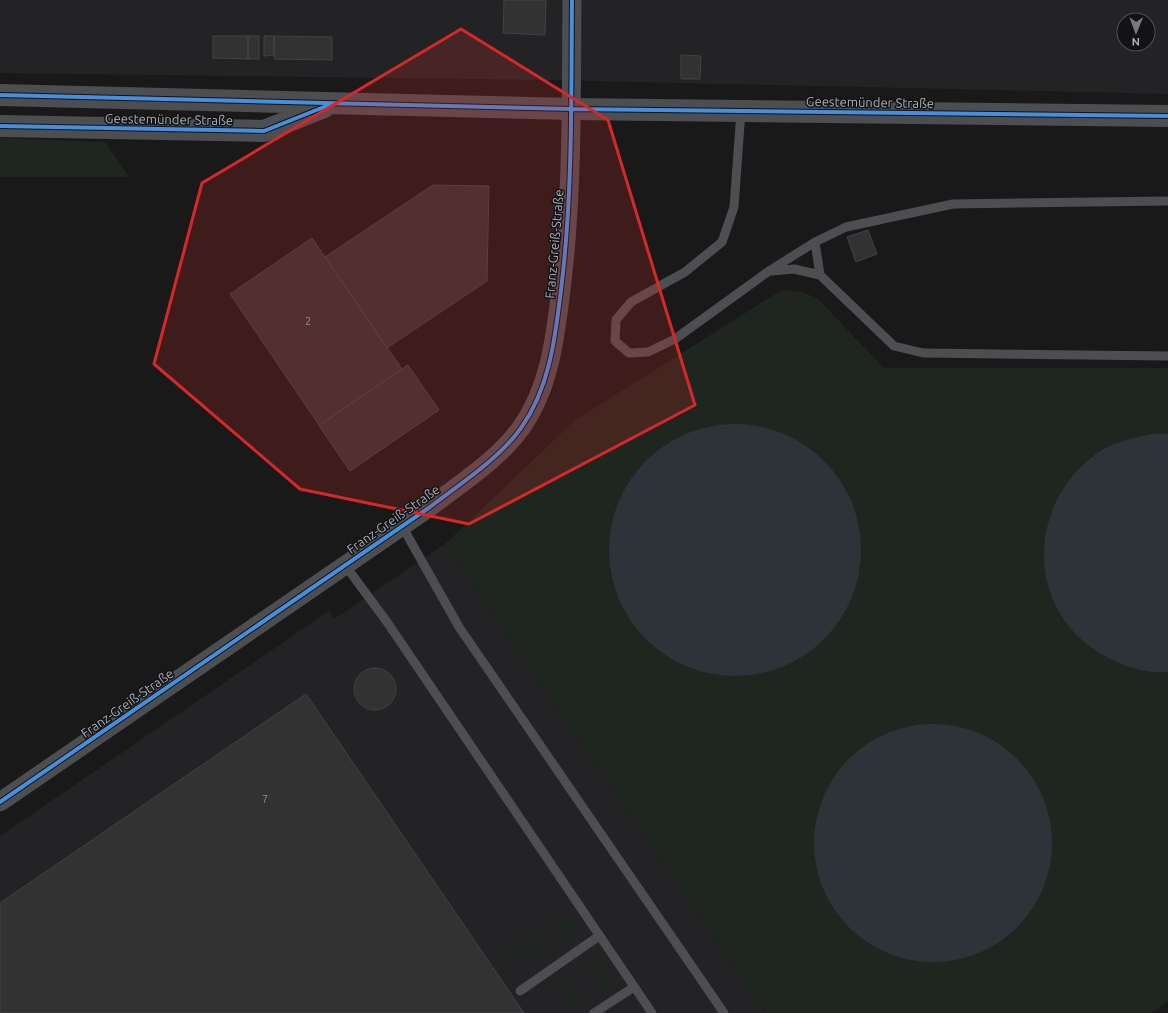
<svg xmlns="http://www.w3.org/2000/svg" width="1168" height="1013" font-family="Ubuntu,sans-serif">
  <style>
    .built { fill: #232325; fill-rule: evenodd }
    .green { fill: #1f261f }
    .water { fill: #2c343a }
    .building { fill: #323233; stroke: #414245 }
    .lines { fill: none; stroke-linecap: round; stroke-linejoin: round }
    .service { stroke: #4d4e52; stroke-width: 9 }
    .minor { stroke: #4d4e52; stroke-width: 19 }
    .tertiary { stroke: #4d4e52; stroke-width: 22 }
    .cycleway-casing { stroke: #131315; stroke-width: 6 }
    .cycleway { stroke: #468fdf; stroke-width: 4 }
    .marked { fill: #d62828; fill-opacity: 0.2; stroke: #d62828; stroke-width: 3; stroke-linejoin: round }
    .labels { text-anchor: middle; stroke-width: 3; stroke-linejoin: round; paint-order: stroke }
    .number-label { font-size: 11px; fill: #8c9098 }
    .street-label { font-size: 13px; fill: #aab0b9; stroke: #131315 }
  </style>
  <rect width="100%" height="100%" fill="#191919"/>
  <!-- built -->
  <path class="built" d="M0,0H1168V94L548,80L0,73ZM1124,20H1148V44H1124Z
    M445,544L765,1013H0V836L329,611L334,619Z"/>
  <!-- green -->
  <path class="green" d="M0,138L105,142L129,177H0Z
    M782,290L802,292L817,298L884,368H1168V1001L1151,1013H765L445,544L575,420Z
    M558,919C567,918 575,921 580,928L578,935L571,940L561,926L539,941L549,956L542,960L532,946L502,967L497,959Z
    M594,954L598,955L613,977L611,984L604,989L584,960Z
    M562,974L583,1005L576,1010L555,979Z"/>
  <!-- water -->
  <path class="water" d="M609 550a126 126 0 1 1 252 0a126 126 0 1 1-252 0Z
    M1152,434H1168V672C1146,673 1126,668 1107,657C1026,615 1024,507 1096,454C1112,442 1133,438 1152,434Z
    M814 843a119 119 0 1 1 238 0a119 119 0 1 1-238 0Z"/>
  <!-- building -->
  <path class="building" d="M504,0H546L545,35L503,33Z
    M213,36H248V59L213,58Z
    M248,36H259V59H248Z
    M264,36H274V55L264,56Z
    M274,36L332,37V60L274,59Z
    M681,55L701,56L700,79H681Z
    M433,185L489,186L487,281L387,348L325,257Z
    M868,230L877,254L856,262L847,237Z
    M312,238L402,369L319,425L230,294Z
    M408,365L439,410L350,471L319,426Z
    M354 689a21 21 0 1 1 42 0a21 21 0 1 1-42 0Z
    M306,694L524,1013H0V903Z"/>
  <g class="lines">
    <!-- service -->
    <path class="service" d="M741,111L734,207L722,242L685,272L631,302L616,320L615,341L629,353L648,352L675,339L769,271L815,242L846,227L953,204L1168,201
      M815,242L820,275
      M771,271L794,269L820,275L894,346L923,353L1168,356
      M402,526L459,627L724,1013
      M345,565L387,622L652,1013
      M520,991L599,936
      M594,1013L634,987"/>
    <!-- minor -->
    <path class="minor" d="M0,802L430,507C460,484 499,459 521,428C550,387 555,338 561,290C573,193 571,97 572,0"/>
    <!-- tertiary -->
    <path class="tertiary" d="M0,95L571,109L1168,116
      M0,126L264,131L324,107"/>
    <defs>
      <path id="cycleway" d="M0,95L571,109L1168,116
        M0,126L264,131L329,105
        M0,802L430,507C460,484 499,459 521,428C550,387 555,338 561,290C573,193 571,97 572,0"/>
    </defs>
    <!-- cycleway casing -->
    <use href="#cycleway" class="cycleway-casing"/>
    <!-- cycleway -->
    <use href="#cycleway" class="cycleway"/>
  </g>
  <!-- marked area -->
  <path class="marked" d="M461,29L608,120L695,405L469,524L300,489L154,364L202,183Z"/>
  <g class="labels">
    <!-- number labels -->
    <g class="number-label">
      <text x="308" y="325">2</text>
      <text x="265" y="803">7</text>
    </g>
    <!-- street labels -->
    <g class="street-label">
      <text transform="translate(870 102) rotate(1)" y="5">Geestemünder Straße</text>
      <text transform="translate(169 119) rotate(1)" y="5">Geestemünder Straße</text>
      <text transform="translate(554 244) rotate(-85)" y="5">Franz-Greiß-Straße</text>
      <text transform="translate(393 519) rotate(-35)" y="5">Franz-Greiß-Straße</text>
      <text transform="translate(127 703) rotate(-35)" y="5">Franz-Greiß-Straße</text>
    </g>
  </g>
  <!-- north arrow -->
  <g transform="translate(1136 32) rotate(181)"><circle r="19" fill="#131315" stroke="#4f5257"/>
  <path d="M0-3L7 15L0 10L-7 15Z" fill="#777b81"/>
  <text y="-6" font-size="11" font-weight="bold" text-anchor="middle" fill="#aab0b9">N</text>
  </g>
</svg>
